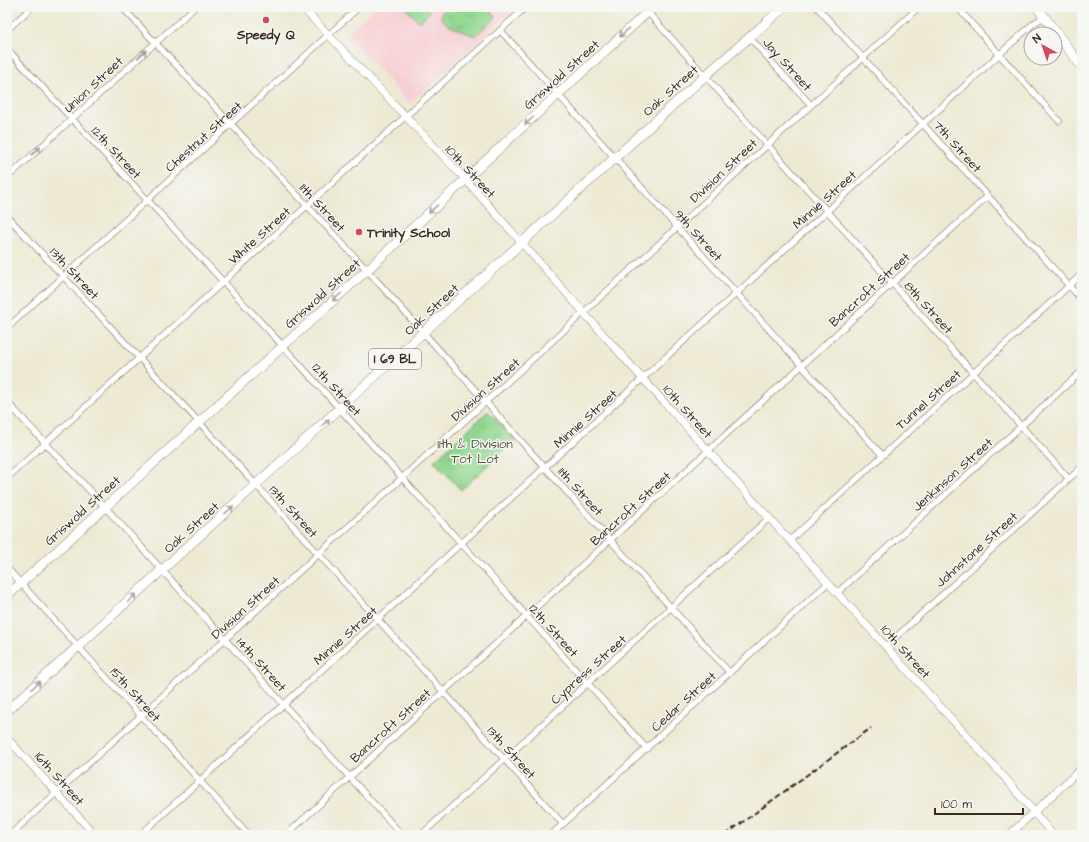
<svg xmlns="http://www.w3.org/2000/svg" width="1089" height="842" font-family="'Architects Daughter',sans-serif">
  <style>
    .built { fill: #f7cfd3 }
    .grass { fill: url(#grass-tufts); stroke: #668057 }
    .garden { fill: #91d790; stroke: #668057 }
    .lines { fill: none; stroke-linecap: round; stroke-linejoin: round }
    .minor-casing { stroke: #948a78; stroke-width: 7 }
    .tertiary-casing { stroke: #948a78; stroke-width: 8 }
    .primary-casing { stroke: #948a78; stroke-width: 10 }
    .minor { stroke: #fff; stroke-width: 5.5 }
    .tertiary { stroke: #fff; stroke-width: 7 }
    .primary { stroke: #fff; stroke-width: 9 }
    .rail { stroke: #3b2a1e; stroke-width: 2; stroke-dasharray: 6 3; stroke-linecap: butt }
    .oneway { stroke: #a79f9a }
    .poi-dot { fill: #d1495b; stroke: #f6f6f2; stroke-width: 1.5 }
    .labels { text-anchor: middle; stroke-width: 3; stroke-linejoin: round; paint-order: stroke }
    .shield { fill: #f6f6f2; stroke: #73675e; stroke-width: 1 }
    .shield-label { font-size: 12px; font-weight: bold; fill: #3b2a1e }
    .poi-label { font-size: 13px; font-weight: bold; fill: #3b2a1e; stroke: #f6f6f2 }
    .street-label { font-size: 13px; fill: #3b2a1e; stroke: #f6f6f2 }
    .park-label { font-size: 13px; fill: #50553a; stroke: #f6f6f2 }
  </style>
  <defs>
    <pattern id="grass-tufts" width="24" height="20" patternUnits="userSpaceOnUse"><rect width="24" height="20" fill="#91d790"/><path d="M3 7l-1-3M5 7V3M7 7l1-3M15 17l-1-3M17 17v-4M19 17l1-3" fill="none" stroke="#7eb97c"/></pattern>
  </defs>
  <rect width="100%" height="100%" fill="#f6f6f2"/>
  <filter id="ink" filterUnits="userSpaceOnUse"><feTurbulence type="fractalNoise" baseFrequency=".025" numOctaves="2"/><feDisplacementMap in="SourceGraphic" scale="8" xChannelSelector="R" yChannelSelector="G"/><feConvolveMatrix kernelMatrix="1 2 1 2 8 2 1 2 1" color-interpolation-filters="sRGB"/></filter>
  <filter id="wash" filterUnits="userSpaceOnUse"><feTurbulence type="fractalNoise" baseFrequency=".012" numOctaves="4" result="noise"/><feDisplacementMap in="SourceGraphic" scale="16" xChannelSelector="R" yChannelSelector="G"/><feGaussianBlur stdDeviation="0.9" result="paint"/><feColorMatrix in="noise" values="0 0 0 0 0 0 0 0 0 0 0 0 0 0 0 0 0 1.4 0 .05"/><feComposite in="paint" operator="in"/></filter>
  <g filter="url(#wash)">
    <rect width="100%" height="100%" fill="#ede9d3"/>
    <!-- built -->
    <path class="built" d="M376,7H516L410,104L346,34Z"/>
    <!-- grass -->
    <path class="grass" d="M443,7H486L496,17L475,36L448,25L441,18Z
      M488,411L515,440L461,490L434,461Z"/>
    <!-- garden -->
    <path class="garden" d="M405,7H426L430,12L419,22Z"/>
  </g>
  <g filter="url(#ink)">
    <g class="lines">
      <defs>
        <path id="minor" d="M122,7L367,270L730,673
          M643,7L1069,479
          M817,7L1082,300
          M957,7L1059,121
          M7,30L32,7
          M500,30L882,455
          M749,37L811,105
          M7,49L283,346L647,749
          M7,178L195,7
          M7,216L199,422L563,824
          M7,328L359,7
          M7,402L105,507L402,835
          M7,478L526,7
          M790,540L1082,274
          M7,568L249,835
          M837,593L1082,371
          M885,647L1082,467
          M10,835L919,7
          M140,835L1034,23L1044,17
          M286,835L988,196
          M421,835L769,518
          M551,835L828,583"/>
        <path id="tertiary" d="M302,7L465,179L643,379L1006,779L1053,835
          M7,738L95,835
          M1009,835L1082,768"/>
        <path id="primary" d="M1037,7L1082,67
          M7,596L367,270L653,7
          M7,711L705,76L784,7"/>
      </defs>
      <!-- minor casing -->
      <use href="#minor" class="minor-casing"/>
      <!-- tertiary casing -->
      <use href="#tertiary" class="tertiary-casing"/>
      <!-- primary casing -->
      <use href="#primary" class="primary-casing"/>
      <!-- minor -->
      <use href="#minor" class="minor"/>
      <!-- tertiary -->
      <use href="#tertiary" class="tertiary"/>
      <!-- primary -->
      <use href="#primary" class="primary"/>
      <!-- rail -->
      <path class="rail" d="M725,835L871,728"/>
    </g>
    <!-- one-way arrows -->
    <defs><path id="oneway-shaft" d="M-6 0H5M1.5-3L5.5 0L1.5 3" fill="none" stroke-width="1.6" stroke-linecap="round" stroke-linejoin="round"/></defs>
    <g class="oneway">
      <use href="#oneway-shaft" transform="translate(624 33) rotate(137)"/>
      <use href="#oneway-shaft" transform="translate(142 54) rotate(-43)"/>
      <use href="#oneway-shaft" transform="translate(529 121) rotate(138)"/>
      <use href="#oneway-shaft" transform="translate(36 151) rotate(-42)"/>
      <use href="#oneway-shaft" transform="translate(433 209) rotate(138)"/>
      <use href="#oneway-shaft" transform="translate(337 297) rotate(138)"/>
      <use href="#oneway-shaft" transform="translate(325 423) rotate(-42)"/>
      <use href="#oneway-shaft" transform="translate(229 510) rotate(-42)"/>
      <use href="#oneway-shaft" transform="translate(132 598) rotate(-42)"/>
      <use href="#oneway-shaft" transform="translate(36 685) rotate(-42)"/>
    </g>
  </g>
  <!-- markers -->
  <g class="poi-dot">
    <circle cx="266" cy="20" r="4"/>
    <circle cx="359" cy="232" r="4"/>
  </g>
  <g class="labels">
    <!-- shield labels -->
    <rect class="shield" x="369" y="349" width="52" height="20" rx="3"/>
    <g class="shield-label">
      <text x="395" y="363">I 69 BL</text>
    </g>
    <!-- poi labels -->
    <g class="poi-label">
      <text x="266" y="39">Speedy Q</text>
      <text x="367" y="237" text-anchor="start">Trinity School</text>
    </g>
    <!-- street labels -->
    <g class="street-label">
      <text transform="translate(788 64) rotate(48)" y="5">Jay Street</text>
      <text transform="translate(561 74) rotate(-42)" y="5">Griswold Street</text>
      <text transform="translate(93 84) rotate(-43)" y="5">Union Street</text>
      <text transform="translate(670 90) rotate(-42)" y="5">Oak Street</text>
      <text transform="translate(203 136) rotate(-42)" y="5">Chestnut Street</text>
      <text transform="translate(958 146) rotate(48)" y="5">7th Street</text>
      <text transform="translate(117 152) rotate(47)" y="5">12th Street</text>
      <text transform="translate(723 170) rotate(-43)" y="5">Division Street</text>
      <text transform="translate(471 171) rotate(47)" y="5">10th Street</text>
      <text transform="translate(824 199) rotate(-42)" y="5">Minnie Street</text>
      <text transform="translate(323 207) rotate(47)" y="5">11th Street</text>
      <text transform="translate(259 235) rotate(-42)" y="5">White Street</text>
      <text transform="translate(699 235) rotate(48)" y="5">9th Street</text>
      <text transform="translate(75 273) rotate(47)" y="5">13th Street</text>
      <text transform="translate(869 289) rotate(-42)" y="5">Bancroft Street</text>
      <text transform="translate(322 293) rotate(-42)" y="5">Griswold Street</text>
      <text transform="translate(929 307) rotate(48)" y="5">8th Street</text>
      <text transform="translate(431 309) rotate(-43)" y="5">Oak Street</text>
      <text transform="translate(337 389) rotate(48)" y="5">12th Street</text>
      <text transform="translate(485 389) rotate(-42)" y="5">Division Street</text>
      <text transform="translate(928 399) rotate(-42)" y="5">Tunnel Street</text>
      <text transform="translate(688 411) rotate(48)" y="5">10th Street</text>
      <text transform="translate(585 418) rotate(-42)" y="5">Minnie Street</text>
      <text transform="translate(952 474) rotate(-42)" y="5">Jenkinson Street</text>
      <text transform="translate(581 491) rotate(48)" y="5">11th Street</text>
      <text transform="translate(630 508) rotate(-42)" y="5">Bancroft Street</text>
      <text transform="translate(82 510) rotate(-42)" y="5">Griswold Street</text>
      <text transform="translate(294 511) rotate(48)" y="5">13th Street</text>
      <text transform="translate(191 527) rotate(-42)" y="5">Oak Street</text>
      <text transform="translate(976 549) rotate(-42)" y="5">Johnstone Street</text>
      <text transform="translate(245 607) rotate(-42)" y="5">Division Street</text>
      <text transform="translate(554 630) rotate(48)" y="5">12th Street</text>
      <text transform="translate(345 635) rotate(-42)" y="5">Minnie Street</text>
      <text transform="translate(906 651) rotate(48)" y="5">10th Street</text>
      <text transform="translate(262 664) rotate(48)" y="5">14th Street</text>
      <text transform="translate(588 669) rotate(-42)" y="5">Cypress Street</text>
      <text transform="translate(136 694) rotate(48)" y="5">15th Street</text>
      <text transform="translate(683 701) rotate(-42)" y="5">Cedar Street</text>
      <text transform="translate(390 725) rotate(-42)" y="5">Bancroft Street</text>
      <text transform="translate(512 752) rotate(48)" y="5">13th Street</text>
      <text transform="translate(60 778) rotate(48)" y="5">16th Street</text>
    </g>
    <!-- park labels -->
    <g class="park-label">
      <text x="475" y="448">11th &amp; Division<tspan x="475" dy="15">Tot Lot</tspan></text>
    </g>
  </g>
  <!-- margin -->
  <rect width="1089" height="842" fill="none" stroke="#f6f6f2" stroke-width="24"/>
  <!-- north arrow -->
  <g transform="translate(1043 46) rotate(320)"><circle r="19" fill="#f6f6f2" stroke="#aba49d"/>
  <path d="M0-3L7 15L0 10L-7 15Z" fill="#d1495b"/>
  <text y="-6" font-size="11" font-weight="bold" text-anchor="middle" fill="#3b2a1e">N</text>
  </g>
  <!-- scale -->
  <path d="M935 808v6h88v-6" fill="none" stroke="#3b2a1e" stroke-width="2"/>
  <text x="941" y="808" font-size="12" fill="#3b2a1e" stroke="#f6f6f2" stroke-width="3" paint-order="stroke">100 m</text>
</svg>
